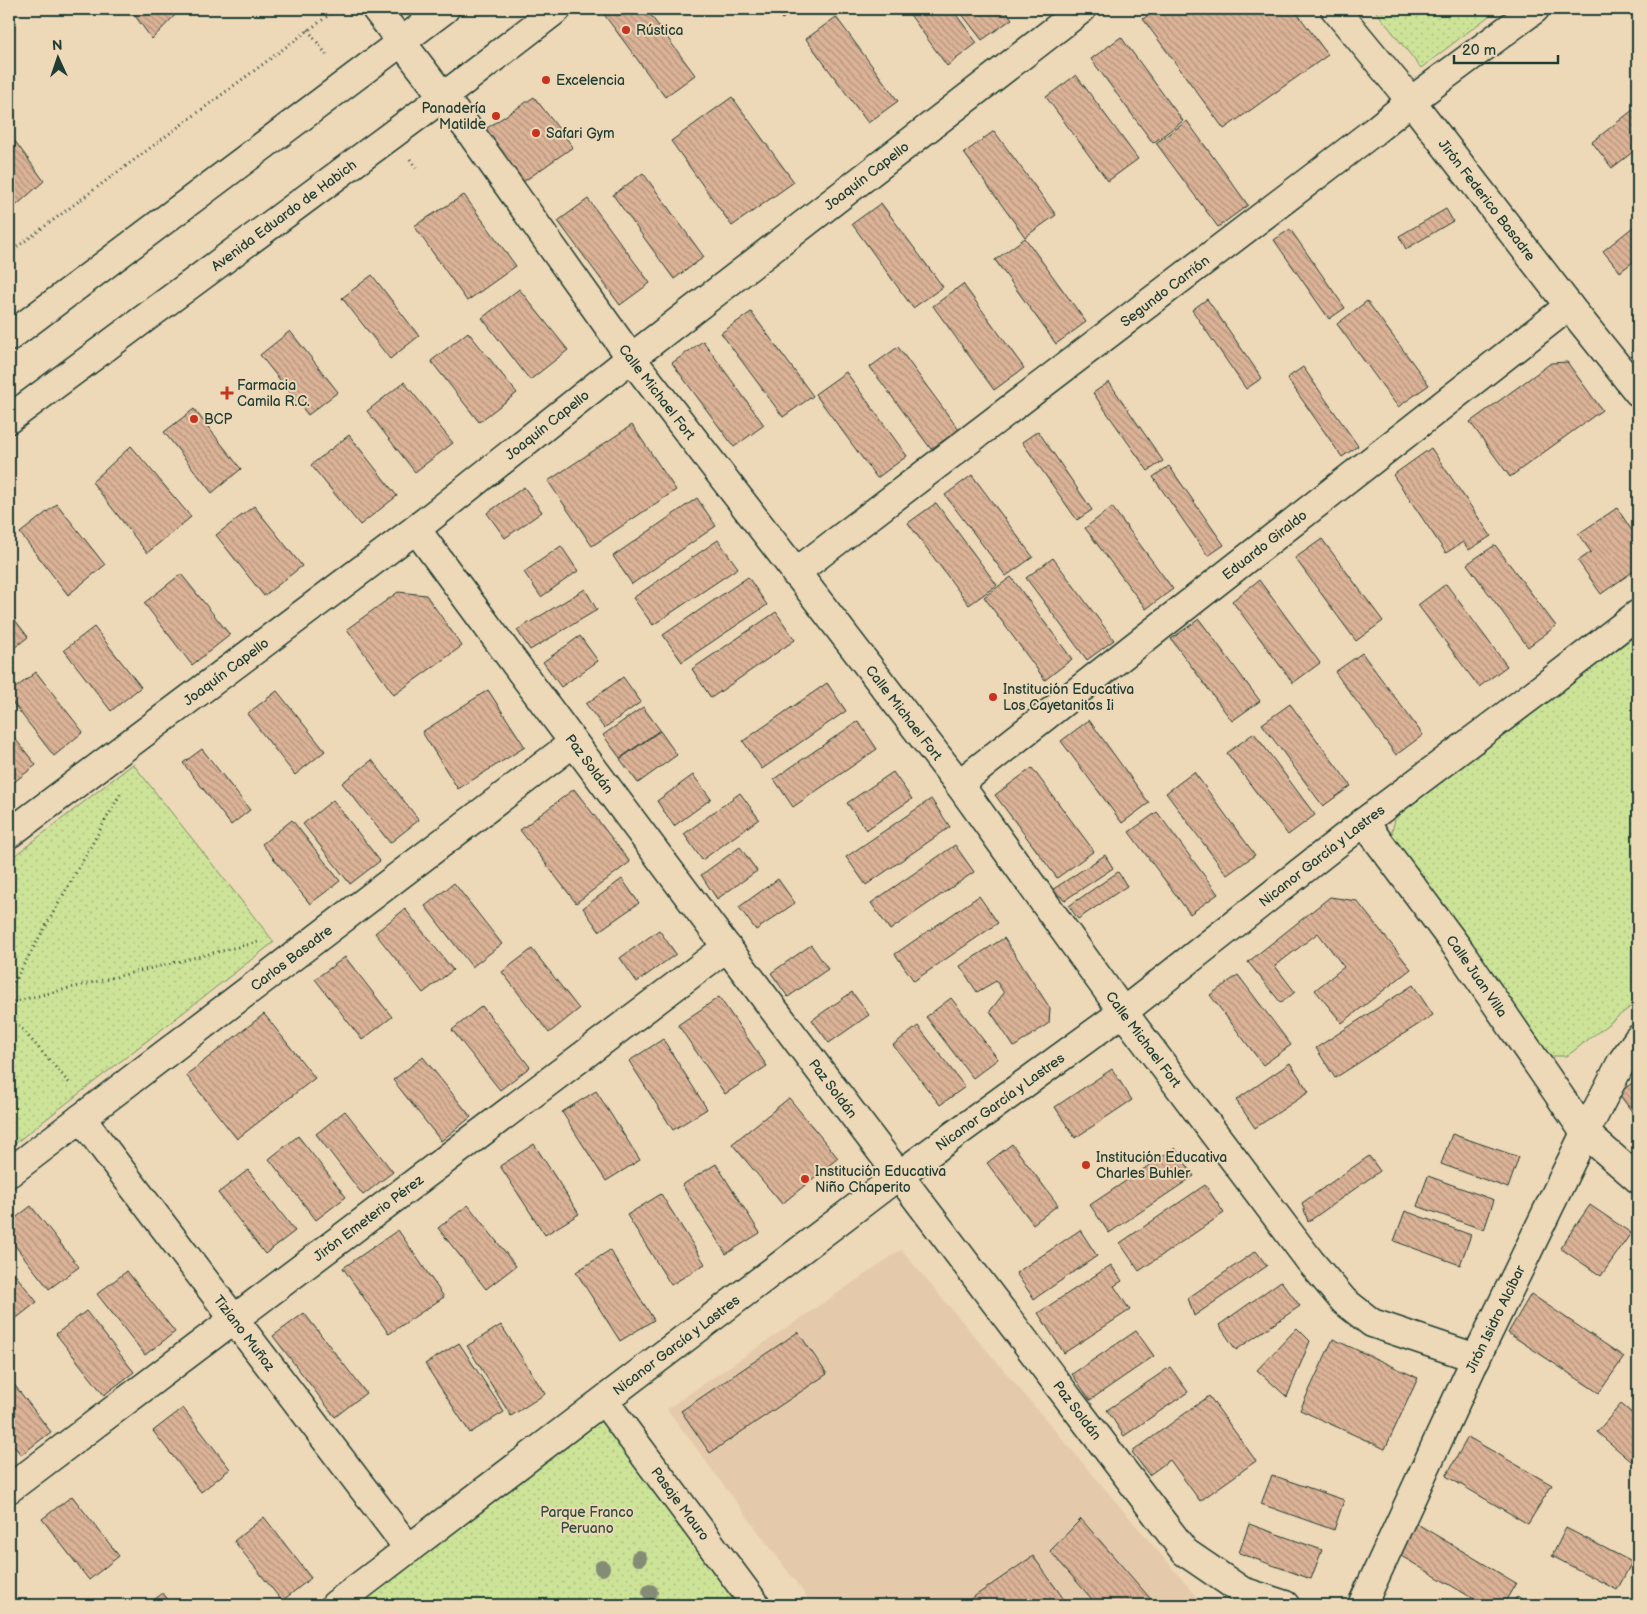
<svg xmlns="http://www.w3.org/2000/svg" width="1647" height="1614" font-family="'Balsamiq Sans',sans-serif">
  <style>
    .built { fill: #e4caab }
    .park { fill: url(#park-dots); stroke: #769066 }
    .building { fill: url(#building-back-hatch); stroke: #1f3d34 }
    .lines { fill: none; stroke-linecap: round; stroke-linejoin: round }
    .minor-casing { stroke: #1f3d34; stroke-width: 31 }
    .tertiary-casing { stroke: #1f3d34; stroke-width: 31 }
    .primary-casing { stroke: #1f3d34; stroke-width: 31 }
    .path { stroke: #1f3d34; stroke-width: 3; stroke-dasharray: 1 4; stroke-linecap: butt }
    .minor { stroke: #edd8b7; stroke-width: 28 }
    .tertiary { stroke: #edd8b7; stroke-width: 28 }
    .primary { stroke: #edd8b7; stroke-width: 28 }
    .tree { fill: #858c74 }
    .poi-dot { fill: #c8321e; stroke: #edd8b7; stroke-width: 2 }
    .labels { text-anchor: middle; stroke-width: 4; stroke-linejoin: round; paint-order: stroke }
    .poi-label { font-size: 14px; fill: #1f3d34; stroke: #edd8b7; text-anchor: start }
    .street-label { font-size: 14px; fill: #1f3d34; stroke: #edd8b7 }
    .park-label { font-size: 14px; fill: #304e3e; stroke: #edd8b7 }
  </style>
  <defs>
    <pattern id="park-dots" width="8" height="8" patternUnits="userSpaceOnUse" patternTransform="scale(1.25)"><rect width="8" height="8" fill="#cde398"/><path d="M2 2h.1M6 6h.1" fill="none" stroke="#b0c484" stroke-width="1.8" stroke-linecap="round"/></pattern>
    <pattern id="building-back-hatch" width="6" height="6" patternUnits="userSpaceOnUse" patternTransform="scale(1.25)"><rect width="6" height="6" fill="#dcb397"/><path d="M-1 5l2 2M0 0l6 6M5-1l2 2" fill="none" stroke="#b2937c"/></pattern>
  </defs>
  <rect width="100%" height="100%" fill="#edd8b7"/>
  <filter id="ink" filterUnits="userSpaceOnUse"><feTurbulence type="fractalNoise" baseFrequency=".02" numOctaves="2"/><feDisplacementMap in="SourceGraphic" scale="10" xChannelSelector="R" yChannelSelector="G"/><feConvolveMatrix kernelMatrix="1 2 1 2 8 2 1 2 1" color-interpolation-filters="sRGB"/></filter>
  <g filter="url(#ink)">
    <!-- built -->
    <path class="built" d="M901,1250L1198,1598L1217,1605H813L667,1409Z"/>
    <!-- park -->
    <path class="park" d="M1374,9H1498L1421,68Z
      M1638,634V1001L1567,1056H1549L1390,840L1396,815Z
      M133,764L274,942L9,1148V860Z
      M604,1401L756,1605H335Z"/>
    <!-- building -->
    <path class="building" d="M130,9H178L179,11L152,39Z
      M609,9H646L695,75L665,97L603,13Z
      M774,9H796L782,19Z
      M906,9H952L977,43L947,66Z
      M958,9H1004L1012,19L982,40Z
      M1157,9H1294L1328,55L1224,129L1143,19Z
      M836,17L898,101L868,123L806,39Z
      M1121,37L1183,121L1153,143L1091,59Z
      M1076,75L1138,159L1108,181L1046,97Z
      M534,97L573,147L523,182L481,132Z
      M732,97L794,182L732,226L671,141Z
      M1638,106V148L1612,168L1592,142Z
      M1187,121L1248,205L1218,227L1156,143Z
      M994,131L1056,215L1025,237L964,153Z
      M9,133L44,181L11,210L9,206Z
      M643,173L704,257L674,279L613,195Z
      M464,195L516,266L467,301L414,226Z
      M588,199L650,283L620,305L558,221Z
      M881,203L943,287L913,308L852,224Z
      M1446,209L1453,221L1406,249L1399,236Z
      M1638,223V258L1620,272L1603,251Z
      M1290,229L1345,308L1329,319L1274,240Z
      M1025,238L1086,322L1056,344L995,260Z
      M372,275L419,336L390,359L342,298Z
      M963,284L1024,368L994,390L933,306Z
      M519,289L568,350L530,380L482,318Z
      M1207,299L1262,378L1246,389L1192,310Z
      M1367,301L1429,385L1398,407L1337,324Z
      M751,312L813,396L783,417L721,333Z
      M290,331L338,392L308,415L260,355Z
      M468,332L517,393L479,422L431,361Z
      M703,341L764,425L734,447L672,363Z
      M898,347L959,430L931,449L870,367Z
      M1567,362L1602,410L1510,477L1470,422L1551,363Z
      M1303,367L1358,446L1342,457L1287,378Z
      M846,372L907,456L877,478L815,394Z
      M404,382L453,443L415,472L367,411Z
      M1109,382L1163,461L1148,471L1093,393Z
      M194,409L241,469L212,493L164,432Z
      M632,425L676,490L592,546L548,481Z
      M1038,431L1092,510L1077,520L1022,442Z
      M349,435L397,496L360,525L311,465Z
      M131,446L191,517L147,553L92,482Z
      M1431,448L1491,536L1469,550L1463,542L1446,553L1393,475Z
      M1169,466L1224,545L1208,556L1153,477Z
      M972,475L1033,557L1006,576L945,495Z
      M524,487L542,512L505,538L487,513Z
      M697,498L716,526L632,584L613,556Z
      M936,503L997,585L969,605L908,523Z
      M57,504L105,565L68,595L20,533Z
      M254,506L302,566L264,596L216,535Z
      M1112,507L1173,589L1146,609L1085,528Z
      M1617,508L1638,540V568L1601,594L1578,561L1591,552L1578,534Z
      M1322,539L1383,621L1356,641L1295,558Z
      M718,540L738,568L653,625L633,598Z
      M1495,545L1556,626L1528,647L1467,564Z
      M561,546L578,571L541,597L524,572Z
      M1053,558L1114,640L1087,660L1026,578Z
      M181,574L230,635L192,665L144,603Z
      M748,577L767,605L682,662L663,635Z
      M1011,577L1072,659L1045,680L984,597Z
      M1259,580L1320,663L1293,683L1232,601Z
      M1446,584L1507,666L1479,687L1418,605Z
      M585,589L597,610L530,650L517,630Z
      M398,592L426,595L462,646L394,695L347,629Z
      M9,612L28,637L9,652Z
      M776,612L795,640L711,698L692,669Z
      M1199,619L1260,701L1232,721L1171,639Z
      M94,627L141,687L111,711L64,650Z
      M580,636L598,661L561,687L543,662Z
      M1362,653L1423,735L1396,755L1335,672Z
      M36,672L83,732L54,756L9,698V693Z
      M623,677L641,702L604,728L586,704Z
      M827,683L846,711L762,769L743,741Z
      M488,690L525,747L458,789L422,732Z
      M277,691L325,751L295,775L247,714Z
      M1290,704L1351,786L1323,806L1262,724Z
      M643,707L660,730L620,758L603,735Z
      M1089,720L1149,803L1122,823L1061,741Z
      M858,721L877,749L793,807L774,779Z
      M9,731L36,765L9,786Z
      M660,731L677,755L638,783L620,759Z
      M1254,733L1315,815L1288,835L1227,753Z
      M202,749L250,810L231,825L183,763Z
      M372,760L419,820L390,843L342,783Z
      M1032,768L1094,851L1057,878L995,795Z
      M893,772L912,799L866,830L847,803Z
      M1194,772L1255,855L1227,875L1166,793Z
      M693,775L711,799L674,826L657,801Z
      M574,789L630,862L576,903L520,830Z
      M740,793L759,819L702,860L684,834Z
      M931,799L950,827L866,885L846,857Z
      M333,800L380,861L350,884L303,824Z
      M1157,812L1218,894L1190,914L1129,832Z
      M292,820L340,881L310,904L262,844Z
      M955,845L974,872L890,930L871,903Z
      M740,847L757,871L717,899L701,875Z
      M1105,855L1113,868L1065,900L1052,890Z
      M1118,872L1127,886L1078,919L1069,906Z
      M622,879L639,903L599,931L583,908Z
      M778,879L795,903L756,930L739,907Z
      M454,883L502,944L472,967L425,906Z
      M979,896L998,923L914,981L895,954Z
      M1330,897L1357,901L1411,969L1342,1023L1315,990L1344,967L1318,933L1275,966L1295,992L1281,1003L1248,962Z
      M405,909L453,970L423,993L375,933Z
      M659,930L676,954L637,982L620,958Z
      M1004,938L1050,1008L1049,1023L1014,1047L990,1011L1004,993L996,981L977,992L960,966Z
      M811,945L828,969L788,997L771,973Z
      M532,949L579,1009L549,1033L502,972Z
      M345,957L392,1017L362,1040L315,979Z
      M1238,975L1291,1045L1263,1065L1210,995Z
      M1413,985L1433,1015L1335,1078L1316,1048Z
      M852,992L869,1015L829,1043L812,1020Z
      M719,997L767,1066L725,1094L678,1025Z
      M951,998L998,1059L973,1078L926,1017Z
      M482,1006L530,1067L500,1090L452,1030Z
      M264,1014L315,1078L237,1139L186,1075Z
      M918,1026L965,1087L940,1105L893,1045Z
      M663,1039L707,1109L673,1130L629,1061Z
      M423,1057L471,1117L441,1141L393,1080Z
      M1290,1063L1309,1092L1255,1128L1236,1100Z
      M1112,1069L1132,1100L1075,1138L1055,1107Z
      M1638,1079V1117L1637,1118L1618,1093Z
      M596,1091L640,1160L606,1181L562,1112Z
      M789,1098L838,1158L782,1204L732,1144Z
      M345,1111L393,1172L363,1195L316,1134Z
      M1452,1134L1519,1157L1508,1188L1441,1164Z
      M298,1136L346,1197L316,1220L269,1159Z
      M534,1144L579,1214L545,1235L500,1166Z
      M1012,1144L1058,1205L1033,1224L987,1163Z
      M1175,1148L1194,1176L1109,1233L1090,1205Z
      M1369,1156L1380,1171L1308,1222L1302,1203Z
      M716,1164L760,1233L726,1254L682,1185Z
      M248,1170L295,1231L265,1254L218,1193Z
      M1428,1176L1494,1200L1484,1230L1417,1206Z
      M1205,1185L1224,1213L1139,1271L1120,1243Z
      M661,1194L705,1264L671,1285L627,1215Z
      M468,1205L516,1266L486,1289L438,1228Z
      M1590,1205L1631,1233L1601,1276L1560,1248Z
      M31,1206L79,1267L49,1289L9,1238V1223Z
      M1405,1211L1471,1235L1460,1265L1394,1241Z
      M398,1230L444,1297L389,1334L343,1268Z
      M1080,1230L1097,1256L1034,1299L1016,1273Z
      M610,1250L654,1320L620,1341L576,1272Z
      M1256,1251L1267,1266L1194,1316L1188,1298Z
      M1111,1265L1122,1281L1114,1286L1130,1310L1064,1353L1038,1313Z
      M9,1267L37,1302L9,1324Z
      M127,1271L175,1332L145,1355L97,1294Z
      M1281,1281L1300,1306L1236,1350L1219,1325Z
      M1531,1294L1624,1357L1599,1393L1508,1333Z
      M86,1311L134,1372L104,1395L56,1334Z
      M304,1313L366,1393L335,1417L273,1336Z
      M501,1325L545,1394L511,1416L467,1346Z
      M1297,1328L1310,1341L1287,1397L1257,1370Z
      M1136,1331L1154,1356L1090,1400L1072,1374Z
      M798,1332L827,1374L710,1453L681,1411Z
      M1333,1339L1418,1378L1385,1449L1300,1410Z
      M459,1343L504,1412L470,1433L425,1364Z
      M1170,1367L1188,1392L1124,1436L1107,1410Z
      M9,1378L51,1432L21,1455L9,1439Z
      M1209,1396L1256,1461L1200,1501L1170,1460L1149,1475L1132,1452Z
      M1621,1404L1638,1418V1467L1597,1432Z
      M183,1408L230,1469L201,1492L153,1431Z
      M1468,1437L1552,1485L1528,1524L1446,1476Z
      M1272,1475L1344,1500L1334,1530L1261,1504Z
      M72,1496L119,1556L89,1580L42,1519Z
      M264,1517L311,1578L282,1601L234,1541Z
      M1081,1519L1156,1605H1097L1050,1551Z
      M1414,1522L1516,1583L1503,1605H1484L1396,1553Z
      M1249,1524L1322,1550L1311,1579L1239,1553Z
      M1566,1528L1632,1562L1617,1590L1552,1556Z
      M1033,1556L1068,1605H962Z
      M163,1593L172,1605H147Z
      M1517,1596L1531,1605H1512Z"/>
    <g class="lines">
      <defs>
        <g id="minor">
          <path id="s1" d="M1335,9L1411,101L1569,306L1638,392"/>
          <path id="s2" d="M416,529C668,873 927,1212 1185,1552L1242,1591L1285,1605"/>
          <path id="s3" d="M795,573L1373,132L1411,101L1535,9"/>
          <path id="s4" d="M959,784L1569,306"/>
          <path id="s5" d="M1364,822L1460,951L1585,1133L1638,1179"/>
          <path id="s6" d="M9,834L416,529L631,358L1082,9"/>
          <path id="s7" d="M81,1118L409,1549"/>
          <path id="s8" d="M9,1173L573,743"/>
          <path d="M1476,1358L1585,1133L1621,1063L1638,1039"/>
          <path id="s9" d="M604,1401L756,1605"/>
          <path id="s10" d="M9,1489L727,947"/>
          <path id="s11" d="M335,1605L899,1175L1123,1012L1364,822L1550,682L1638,614"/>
        </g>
        <g id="tertiary">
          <path id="s12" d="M376,9L468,129L631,358L959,784L1123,1012L1310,1261L1344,1301L1372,1323L1476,1358L1362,1605"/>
        </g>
        <g id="primary">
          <path d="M9,337L445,9"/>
          <path id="s13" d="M9,419L443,97L557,9"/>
        </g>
      </defs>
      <!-- minor casing -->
      <use href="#minor" class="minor-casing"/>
      <!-- tertiary casing -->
      <use href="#tertiary" class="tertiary-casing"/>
      <!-- primary casing -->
      <use href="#primary" class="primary-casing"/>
      <!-- path -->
      <path class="path" d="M308,30L329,58
        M410,159L417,169
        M9,253L337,9
        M9,991L122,791
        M9,1003L258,942
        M9,1014L71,1085"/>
      <!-- minor -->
      <use href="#minor" class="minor"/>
      <!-- tertiary -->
      <use href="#tertiary" class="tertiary"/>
      <!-- primary -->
      <use href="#primary" class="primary"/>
    </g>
    <!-- trees -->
    <g class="tree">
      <circle cx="639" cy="1558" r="8"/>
      <circle cx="602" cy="1568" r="8"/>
      <circle cx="650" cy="1592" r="8"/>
    </g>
  </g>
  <!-- markers -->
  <g class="poi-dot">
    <circle cx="626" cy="30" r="5"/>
    <circle cx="546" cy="80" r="5"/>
    <circle cx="496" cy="116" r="5"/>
    <circle cx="536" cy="133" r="5"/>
    <path d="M224.5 385.5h5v5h5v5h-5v5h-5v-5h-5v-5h5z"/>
    <circle cx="194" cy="419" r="5"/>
    <circle cx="993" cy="697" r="5"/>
    <circle cx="1086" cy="1165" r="5"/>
    <circle cx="805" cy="1179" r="5"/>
  </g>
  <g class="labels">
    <!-- poi labels -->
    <g class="poi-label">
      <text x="636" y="35">Rústica</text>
      <text x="556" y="85">Excelencia</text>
      <text x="486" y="113" text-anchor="end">Panadería<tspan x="486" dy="16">Matilde</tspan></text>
      <text x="546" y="138">Safari Gym</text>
      <text x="237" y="390">Farmacia<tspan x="237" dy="16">Camila R.C.</tspan></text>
      <text x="204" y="424">BCP</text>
      <text x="1003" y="694">Institución Educativa<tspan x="1003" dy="16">Los Cayetanitos Ii</tspan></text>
      <text x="1096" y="1162">Institución Educativa<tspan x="1096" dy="16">Charles Buhler</tspan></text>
      <text x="815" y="1176">Institución Educativa<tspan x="815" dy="16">Niño Chaperito</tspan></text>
    </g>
    <!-- street labels -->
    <g class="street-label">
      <text dy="5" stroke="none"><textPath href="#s6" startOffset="1081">Joaquín Capello</textPath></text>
      <text dy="5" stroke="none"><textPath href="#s1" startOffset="244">Jirón Federico Basadre</textPath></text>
      <text dy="5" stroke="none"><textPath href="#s13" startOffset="342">Avenida Eduardo de Habich</textPath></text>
      <text dy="5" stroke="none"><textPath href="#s3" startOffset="465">Segundo Carrión</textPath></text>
      <text dy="5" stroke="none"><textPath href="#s12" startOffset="475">Calle Michael Fort</textPath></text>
      <text dy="5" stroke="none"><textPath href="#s6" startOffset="676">Joaquín Capello</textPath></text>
      <text dy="5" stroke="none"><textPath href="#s4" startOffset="388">Eduardo Giraldo</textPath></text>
      <text dy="5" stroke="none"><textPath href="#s6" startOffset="271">Joaquín Capello</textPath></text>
      <text dy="5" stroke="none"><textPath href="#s12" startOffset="880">Calle Michael Fort</textPath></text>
      <text dy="5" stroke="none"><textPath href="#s2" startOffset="292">Paz Soldán</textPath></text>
      <text dy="5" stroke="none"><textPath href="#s11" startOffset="1239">Nicanor García y Lastres</textPath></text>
      <text dy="5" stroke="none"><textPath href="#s8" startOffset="355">Carlos Basadre</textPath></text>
      <text dy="5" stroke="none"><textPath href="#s5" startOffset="191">Calle Juan Villa</textPath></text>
      <text dy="5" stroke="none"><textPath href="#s12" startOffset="1285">Calle Michael Fort</textPath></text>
      <text dy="5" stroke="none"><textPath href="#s2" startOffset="698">Paz Soldán</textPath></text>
      <text dy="5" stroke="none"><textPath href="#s11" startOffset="834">Nicanor García y Lastres</textPath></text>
      <text dy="5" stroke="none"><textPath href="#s10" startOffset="450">Jirón Emeterio Pérez</textPath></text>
      <text transform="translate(1495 1319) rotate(-64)" y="5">Jirón Isidro Alcíbar</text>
      <text dy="5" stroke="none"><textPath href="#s7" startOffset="270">Tiziano Muñoz</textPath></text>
      <text dy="5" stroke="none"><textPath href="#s11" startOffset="429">Nicanor García y Lastres</textPath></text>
      <text dy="5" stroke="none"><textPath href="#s2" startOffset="1102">Paz Soldán</textPath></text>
      <text dy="5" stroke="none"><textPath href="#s9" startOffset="128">Pasaje Mauro</textPath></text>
    </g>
    <!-- park labels -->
    <g class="park-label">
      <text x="587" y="1517">Parque Franco<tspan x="587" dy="16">Peruano</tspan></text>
    </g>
  </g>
  <!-- margin -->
  <rect width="1647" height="1614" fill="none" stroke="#edd8b7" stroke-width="30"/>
  <rect x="15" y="15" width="1617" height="1584" fill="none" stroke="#1f3d34" stroke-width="2" filter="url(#ink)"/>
  <!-- north arrow -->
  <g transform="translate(58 58) rotate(357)" stroke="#edd8b7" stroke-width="4" paint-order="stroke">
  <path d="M0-4L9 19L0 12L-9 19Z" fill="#1f3d34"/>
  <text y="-8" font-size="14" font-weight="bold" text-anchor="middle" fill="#1f3d34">N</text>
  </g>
  <!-- scale -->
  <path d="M1454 55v8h104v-8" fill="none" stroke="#1f3d34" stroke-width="2.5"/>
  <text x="1462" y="55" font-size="15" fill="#1f3d34" stroke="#edd8b7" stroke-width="4" paint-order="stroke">20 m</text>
</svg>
